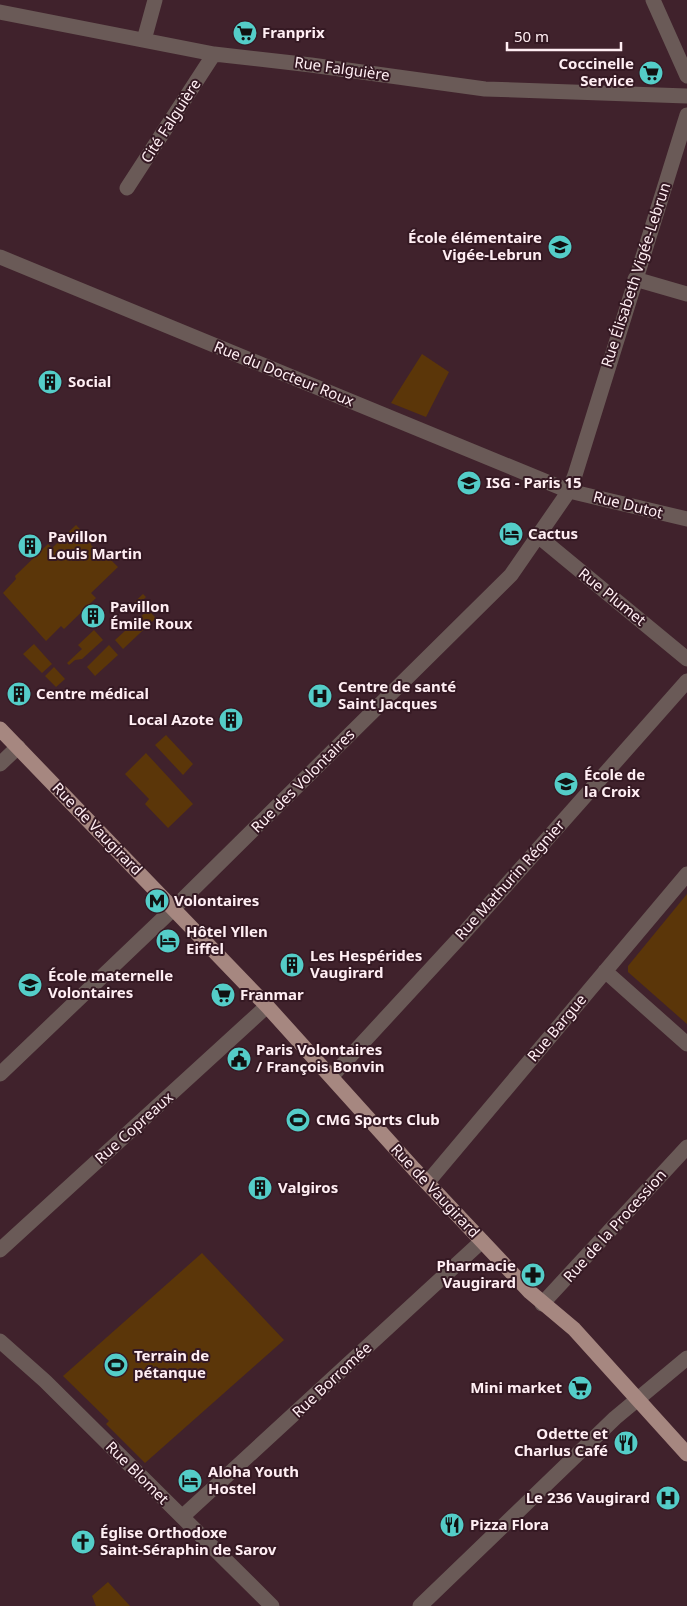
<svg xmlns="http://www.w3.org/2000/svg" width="687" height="1606" font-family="'Noto Sans',sans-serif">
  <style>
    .green { fill: #5b3609 }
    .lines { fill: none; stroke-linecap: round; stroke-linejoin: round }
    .minor { stroke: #6a5a57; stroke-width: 15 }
    .major { stroke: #a68780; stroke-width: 15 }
    .labels { text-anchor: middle; stroke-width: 4; stroke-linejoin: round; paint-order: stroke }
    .poi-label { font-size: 15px; font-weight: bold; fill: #ffeef3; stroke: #351923; text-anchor: start }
    .street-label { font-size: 15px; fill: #ffeef3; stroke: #351923 }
  </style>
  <rect width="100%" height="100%" fill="#40222c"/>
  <!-- green -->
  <path class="green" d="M422,354L449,372L426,417L391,403Z
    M76,525L91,540V545L99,553H104L118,567L91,593L96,598L64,629L61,626L46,641L3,593L16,579L15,576L48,544L52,548Z
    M143,594L146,597L130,613L127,609Z
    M148,610L156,618L123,649L115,640Z
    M94,630L103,640L82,659L75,660L69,665L67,663L82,649L78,645Z
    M34,644L52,664L42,673L23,654Z
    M109,645L118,655L95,676L87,667Z
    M54,667L65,679L56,687L45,676Z
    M166,735L193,764L183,775L155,745Z
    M146,753L193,804L168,828L145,804L149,799L125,774Z
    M687,894V1024L628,972V966Z
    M202,1253L284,1340L145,1463L106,1424L109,1421L63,1376Z
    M108,1582L130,1606H96L92,1596Z"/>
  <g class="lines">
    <!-- minor -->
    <path class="minor" d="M653,0L687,76
      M0,12L214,54L311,65L485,89L687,96
      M144,40L155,0
      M127,188L214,54
      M0,257L569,491L687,519
      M635,279L687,294
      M538,536L687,659
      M0,764L18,747
      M605,971L687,1044
      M0,1074L174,908L511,575L569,491L575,475L687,115
      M332,1076L463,934L687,681
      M427,1183L687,874
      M0,1250L267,1006
      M542,1304L687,1147
      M0,1341L45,1381L272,1606
      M182,1517L482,1241
      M420,1606L615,1418L687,1358"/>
    <!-- major -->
    <path class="major" d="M0,729L267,1006L414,1169L530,1292L574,1329L687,1454"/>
  </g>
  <!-- icons -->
  <defs>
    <symbol id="supermarket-disc" viewBox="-11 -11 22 22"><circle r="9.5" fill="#54cdc8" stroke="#351923"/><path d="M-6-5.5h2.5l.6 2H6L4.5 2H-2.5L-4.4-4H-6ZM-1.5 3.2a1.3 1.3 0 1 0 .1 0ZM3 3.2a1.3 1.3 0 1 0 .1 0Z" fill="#111"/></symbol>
    <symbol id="school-disc" viewBox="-11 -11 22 22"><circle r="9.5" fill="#54cdc8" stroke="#351923"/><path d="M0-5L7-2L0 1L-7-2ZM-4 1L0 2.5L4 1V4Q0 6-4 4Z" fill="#111"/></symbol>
    <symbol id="building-disc" viewBox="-11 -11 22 22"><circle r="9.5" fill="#54cdc8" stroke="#351923"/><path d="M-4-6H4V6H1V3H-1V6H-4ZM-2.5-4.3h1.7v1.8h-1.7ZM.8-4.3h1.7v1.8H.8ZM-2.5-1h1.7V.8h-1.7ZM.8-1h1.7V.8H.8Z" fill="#111"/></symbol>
    <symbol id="university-disc" viewBox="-11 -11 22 22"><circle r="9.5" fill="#54cdc8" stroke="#351923"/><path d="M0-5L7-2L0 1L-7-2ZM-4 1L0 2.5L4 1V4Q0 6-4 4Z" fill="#111"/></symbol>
    <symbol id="hotel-disc" viewBox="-11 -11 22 22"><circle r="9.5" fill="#54cdc8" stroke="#351923"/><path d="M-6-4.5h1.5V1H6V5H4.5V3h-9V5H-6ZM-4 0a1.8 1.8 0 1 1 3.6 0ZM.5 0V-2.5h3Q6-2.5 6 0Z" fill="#111"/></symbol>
    <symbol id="hospital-disc" viewBox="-11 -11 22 22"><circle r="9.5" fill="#54cdc8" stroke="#351923"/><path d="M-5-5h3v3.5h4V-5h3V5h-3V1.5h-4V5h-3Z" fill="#111"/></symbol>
    <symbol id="metro-disc" viewBox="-11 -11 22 22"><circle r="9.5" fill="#54cdc8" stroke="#351923"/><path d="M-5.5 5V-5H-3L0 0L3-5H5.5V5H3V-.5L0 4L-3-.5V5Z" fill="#111"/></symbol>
    <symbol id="civic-disc" viewBox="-11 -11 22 22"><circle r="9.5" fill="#54cdc8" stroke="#351923"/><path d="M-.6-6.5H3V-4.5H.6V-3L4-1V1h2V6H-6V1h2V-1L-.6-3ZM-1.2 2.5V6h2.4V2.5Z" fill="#111"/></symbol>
    <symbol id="stadium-disc" viewBox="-11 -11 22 22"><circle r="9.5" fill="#54cdc8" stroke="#351923"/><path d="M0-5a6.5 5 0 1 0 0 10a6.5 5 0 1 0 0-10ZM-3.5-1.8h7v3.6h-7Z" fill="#111"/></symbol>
    <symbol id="pharmacy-disc" viewBox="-11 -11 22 22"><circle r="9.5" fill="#54cdc8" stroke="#351923"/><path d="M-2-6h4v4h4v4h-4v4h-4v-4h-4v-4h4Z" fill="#111"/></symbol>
    <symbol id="restaurant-disc" viewBox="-11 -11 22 22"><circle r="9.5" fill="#54cdc8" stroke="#351923"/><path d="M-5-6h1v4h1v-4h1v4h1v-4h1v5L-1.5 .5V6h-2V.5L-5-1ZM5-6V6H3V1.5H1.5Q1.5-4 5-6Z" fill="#111"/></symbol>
    <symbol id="church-disc" viewBox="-11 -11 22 22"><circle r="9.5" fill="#54cdc8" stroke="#351923"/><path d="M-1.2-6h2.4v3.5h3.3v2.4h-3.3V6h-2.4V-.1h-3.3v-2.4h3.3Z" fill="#111"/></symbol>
  </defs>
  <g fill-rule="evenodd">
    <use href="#supermarket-disc" x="231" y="19" width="28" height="28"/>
    <use href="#supermarket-disc" x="637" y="59" width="28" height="28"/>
    <use href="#school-disc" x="546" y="233" width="28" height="28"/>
    <use href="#building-disc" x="36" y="368" width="28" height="28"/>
    <use href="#university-disc" x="455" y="469" width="28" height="28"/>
    <use href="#hotel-disc" x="497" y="520" width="28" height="28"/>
    <use href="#building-disc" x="16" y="532" width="28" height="28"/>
    <use href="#building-disc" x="79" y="602" width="28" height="28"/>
    <use href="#building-disc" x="5" y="680" width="28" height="28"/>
    <use href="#hospital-disc" x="306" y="682" width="28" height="28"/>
    <use href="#building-disc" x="217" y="706" width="28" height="28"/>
    <use href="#school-disc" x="552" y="770" width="28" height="28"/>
    <use href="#metro-disc" x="143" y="887" width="28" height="28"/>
    <use href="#hotel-disc" x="154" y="927" width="28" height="28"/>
    <use href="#building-disc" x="278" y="951" width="28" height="28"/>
    <use href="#school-disc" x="16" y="971" width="28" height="28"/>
    <use href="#supermarket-disc" x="209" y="981" width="28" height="28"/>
    <use href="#civic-disc" x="225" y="1045" width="28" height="28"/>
    <use href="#stadium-disc" x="284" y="1106" width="28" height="28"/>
    <use href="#building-disc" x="246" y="1174" width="28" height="28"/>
    <use href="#pharmacy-disc" x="519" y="1261" width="28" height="28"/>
    <use href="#stadium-disc" x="102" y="1351" width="28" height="28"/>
    <use href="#supermarket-disc" x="566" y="1374" width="28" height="28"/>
    <use href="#restaurant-disc" x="612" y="1429" width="28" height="28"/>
    <use href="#hotel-disc" x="176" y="1467" width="28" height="28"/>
    <use href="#hospital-disc" x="654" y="1484" width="28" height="28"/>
    <use href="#restaurant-disc" x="438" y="1511" width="28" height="28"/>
    <use href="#church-disc" x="69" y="1528" width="28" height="28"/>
  </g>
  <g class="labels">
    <!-- poi labels -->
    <g class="poi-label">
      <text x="262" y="38">Franprix</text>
      <text x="634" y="69" text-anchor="end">Coccinelle<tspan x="634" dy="17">Service</tspan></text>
      <text x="542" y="243" text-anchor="end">École élémentaire<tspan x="542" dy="17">Vigée-Lebrun</tspan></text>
      <text x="68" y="387">Social</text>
      <text x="486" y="488">ISG - Paris 15</text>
      <text x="528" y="539">Cactus</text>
      <text x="48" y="542">Pavillon<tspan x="48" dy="17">Louis Martin</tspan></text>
      <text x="110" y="612">Pavillon<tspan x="110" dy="17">Émile Roux</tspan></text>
      <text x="338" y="692">Centre de santé<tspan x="338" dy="17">Saint Jacques</tspan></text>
      <text x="36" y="699">Centre médical</text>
      <text x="214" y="725" text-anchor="end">Local Azote</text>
      <text x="584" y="780">École de<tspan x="584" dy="17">la Croix</tspan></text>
      <text x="174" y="906">Volontaires</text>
      <text x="186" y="937">Hôtel Yllen<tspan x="186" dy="17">Eiffel</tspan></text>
      <text x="310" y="961">Les Hespérides<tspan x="310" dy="17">Vaugirard</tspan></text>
      <text x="48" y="981">École maternelle<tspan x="48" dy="17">Volontaires</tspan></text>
      <text x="240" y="1000">Franmar</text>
      <text x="256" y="1055">Paris Volontaires<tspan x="256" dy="17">/ François Bonvin</tspan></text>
      <text x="316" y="1125">CMG Sports Club</text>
      <text x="278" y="1193">Valgiros</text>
      <text x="516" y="1271" text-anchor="end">Pharmacie<tspan x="516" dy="17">Vaugirard</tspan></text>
      <text x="134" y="1361">Terrain de<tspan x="134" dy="17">pétanque</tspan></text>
      <text x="562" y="1393" text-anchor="end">Mini market</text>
      <text x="608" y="1439" text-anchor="end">Odette et<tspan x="608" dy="17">Charlus Café</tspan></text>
      <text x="208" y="1477">Aloha Youth<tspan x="208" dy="17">Hostel</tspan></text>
      <text x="650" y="1503" text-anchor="end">Le 236 Vaugirard</text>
      <text x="470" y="1530">Pizza Flora</text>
      <text x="100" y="1538">Église Orthodoxe<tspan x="100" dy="17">Saint-Séraphin de Sarov</tspan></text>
    </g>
    <!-- street labels -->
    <g class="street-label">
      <text transform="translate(342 69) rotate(8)" y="5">Rue Falguière</text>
      <text transform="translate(171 121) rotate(-57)" y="5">Cité Falguière</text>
      <text transform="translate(636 275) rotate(-72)" y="5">Rue Élisabeth Vigée-Lebrun</text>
      <text transform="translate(284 374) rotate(22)" y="5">Rue du Docteur Roux</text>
      <text transform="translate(628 505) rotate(14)" y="5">Rue Dutot</text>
      <text transform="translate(612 597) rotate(39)" y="5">Rue Plumet</text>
      <text transform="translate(303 781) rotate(-45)" y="5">Rue des Volontaires</text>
      <text transform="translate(97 829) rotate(46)" y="5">Rue de Vaugirard</text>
      <text transform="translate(510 880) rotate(-48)" y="5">Rue Mathurin Régnier</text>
      <text transform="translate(557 1028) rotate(-50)" y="5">Rue Bargue</text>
      <text transform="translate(134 1128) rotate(-42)" y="5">Rue Copreaux</text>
      <text transform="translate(435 1191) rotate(47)" y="5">Rue de Vaugirard</text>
      <text transform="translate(615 1226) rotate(-48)" y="5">Rue de la Procession</text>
      <text transform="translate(332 1380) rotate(-43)" y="5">Rue Borromée</text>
      <text transform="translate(137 1473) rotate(45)" y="5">Rue Blomet</text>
    </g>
  </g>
  <!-- scale -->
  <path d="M507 42v8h114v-8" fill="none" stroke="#ffeef3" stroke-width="2.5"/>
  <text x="514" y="42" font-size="15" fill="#ffeef3" stroke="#351923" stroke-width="4" paint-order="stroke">50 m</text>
</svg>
